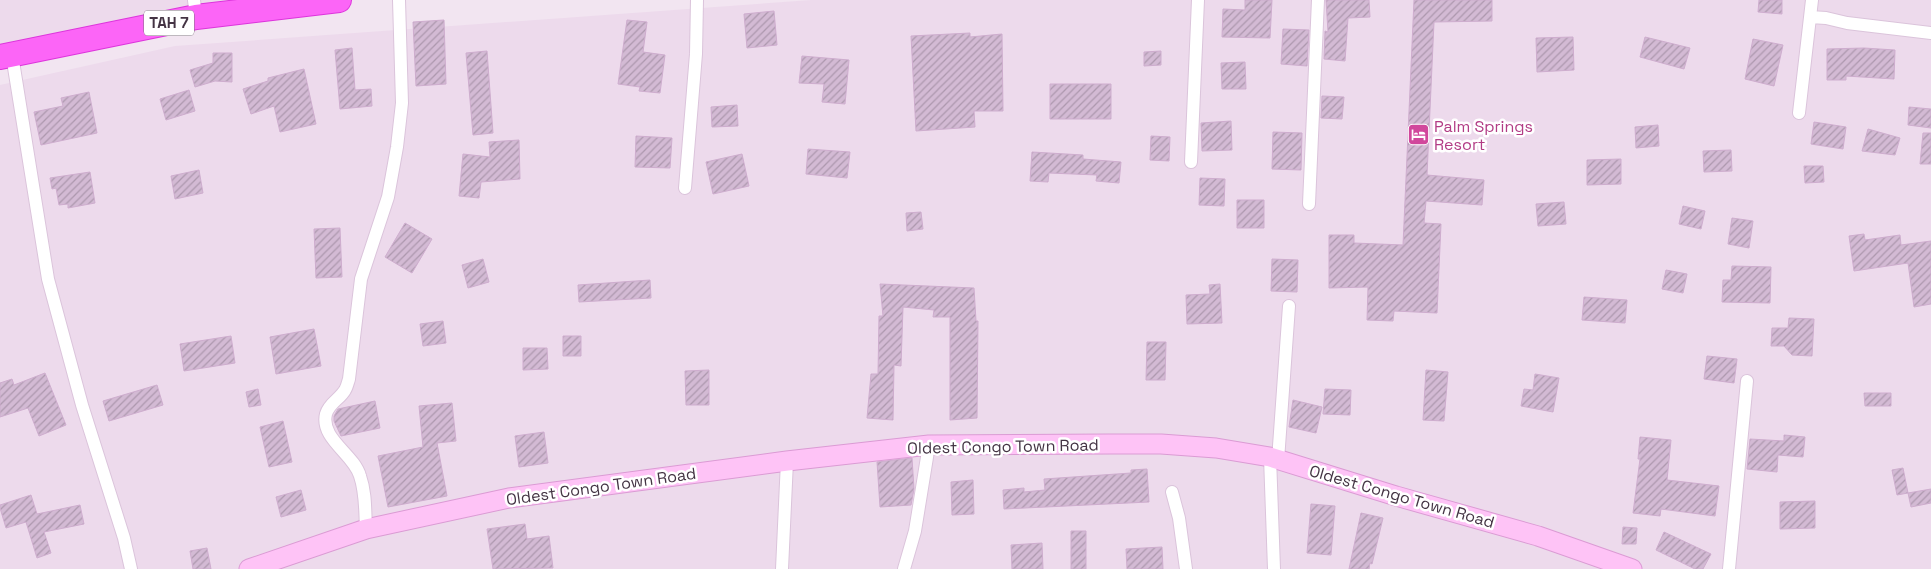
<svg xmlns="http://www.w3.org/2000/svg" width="1931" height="569" font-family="'Space Grotesk',sans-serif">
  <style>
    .residential { fill: #eddaec }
    .building { fill: url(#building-hatch); stroke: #ceadce }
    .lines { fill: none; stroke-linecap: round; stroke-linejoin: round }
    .street-casing { stroke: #dbc4db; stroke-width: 14 }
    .secondary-casing { stroke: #db9bd4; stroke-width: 21 }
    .highway-casing { stroke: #dc35db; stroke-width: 26 }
    .street { stroke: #fff; stroke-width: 12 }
    .secondary { stroke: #fec3f6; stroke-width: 19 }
    .highway { stroke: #fc65f7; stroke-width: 24 }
    .labels { text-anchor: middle; stroke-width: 5; stroke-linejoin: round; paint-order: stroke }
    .shield { fill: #fff; stroke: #7c717c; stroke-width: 1 }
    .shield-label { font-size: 15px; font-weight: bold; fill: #443444 }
    .hotel-label { font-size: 16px; fill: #b23c85; stroke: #fff; text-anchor: start }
    .street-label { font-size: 16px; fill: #443444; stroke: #fff }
  </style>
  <defs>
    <pattern id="building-hatch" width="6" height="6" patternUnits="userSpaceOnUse" patternTransform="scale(1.25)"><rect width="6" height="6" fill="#d3bad4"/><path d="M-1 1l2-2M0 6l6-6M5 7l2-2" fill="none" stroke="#ad98ae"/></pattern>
  </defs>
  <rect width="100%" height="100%" fill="#f2e5f1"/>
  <!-- residential -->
  <path class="residential" d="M0,0H268L0,50Z
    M811,0H1931V569H0V85L175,46Z"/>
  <!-- building -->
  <path class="building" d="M1245,0H1272L1270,38L1222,37L1223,9L1245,10Z
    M1326,0H1369L1370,17L1348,18L1345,61L1324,59L1325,31L1328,32Z
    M1414,0H1492V21L1434,22L1427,175L1484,180L1482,205L1426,201L1424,223L1441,224L1437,313L1394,311L1393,321L1367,320L1368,287L1329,288V235H1354V243L1403,245Z
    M1759,0H1782V14L1758,12Z
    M774,11L777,45L747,48L744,14Z
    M444,20L446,84L416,86L413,22Z
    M627,20L647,22L643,52L665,55L660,93L639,91L640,87L618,84Z
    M1283,29L1309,30L1307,66L1281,64Z
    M970,33V37L1002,34L1003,111H974L975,127L916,131L911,36Z
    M1573,37L1574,70L1537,72L1536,38Z
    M1645,37L1690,48L1684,69L1640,57Z
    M1753,39L1783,45L1774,86L1745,79Z
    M352,48L355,90L371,89L372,106L340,109L335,50Z
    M1864,48L1895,50L1894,79L1846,76V80H1827V49Z
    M487,51L493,133L473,135L466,53Z
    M1161,51V65L1144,66V52Z
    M213,53H232V82L215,81L195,87L190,70L213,63Z
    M802,56L849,60L845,104L822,102L824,84L799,83Z
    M1245,62L1246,89H1222L1221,63Z
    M304,69L316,124L280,132L274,106L251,114L243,89L268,81V78Z
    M1050,84H1111V119H1050Z
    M189,90L195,111L166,120L160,99Z
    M89,92L97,133L41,145L34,112L63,106L61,98Z
    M1322,96L1344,97L1342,119L1321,118Z
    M737,105L738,126L712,127L711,107Z
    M1909,107L1931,109V128L1908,125Z
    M1231,121L1232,150L1202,151L1201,123Z
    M1814,122L1846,127L1843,149L1811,144Z
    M1658,125L1659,146L1636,148L1635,127Z
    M1868,129L1900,138L1895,155L1862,151Z
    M1273,132L1302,133L1301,170L1272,169Z
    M1923,133H1931V164H1920Z
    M636,136L672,138L670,168L635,167Z
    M1151,136L1170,137L1169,161L1150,160Z
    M519,140L520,179L481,182L479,198L459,196L463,154L490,157L489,142Z
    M808,149L850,152L847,178L806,174Z
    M1731,150L1732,171L1704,172L1703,151Z
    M1032,152L1083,155V159L1121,162L1119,183L1096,181L1097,175L1049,173L1048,182L1030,181Z
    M742,154L749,186L713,194L706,162Z
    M1621,159V184L1587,185V160Z
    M1804,166H1823L1824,182L1805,183Z
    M199,170L203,193L175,199L171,176Z
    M90,172L95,203L68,208V204L59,205L56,188L52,189L50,178Z
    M1200,178L1225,179L1224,206L1199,205Z
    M1237,200H1264V228H1237Z
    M1564,202L1566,224L1538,226L1536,204Z
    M1683,206L1705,211L1701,229L1679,224Z
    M921,212L923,229L907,231L906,213Z
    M1732,218L1753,221L1749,248L1728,244Z
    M405,223L432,239L412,273L385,257Z
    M340,228L342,277L316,278L314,229Z
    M1864,234L1865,240L1900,235L1901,245L1931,241V304L1914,307L1908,263L1854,271L1849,236Z
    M483,259L489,282L468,288L462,265Z
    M1272,259L1298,260L1297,292L1271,291Z
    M1732,266L1771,267L1770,303L1722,302L1723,280H1731Z
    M1666,270L1687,274L1683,293L1662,289Z
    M650,280L651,298L579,302L578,285Z
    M880,284L974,288L976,321H978L977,418L950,420V317H933L934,310L903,307L901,366L894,365L893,420L867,418L871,374H878L879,316H883Z
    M1220,284L1222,323L1187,324L1186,295L1210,294L1209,285Z
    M1584,297L1627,300L1625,323L1582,320Z
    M1789,318L1814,319L1812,356L1792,355L1784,346H1771L1772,328H1788Z
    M443,321L446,343L423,346L420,324Z
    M314,329L321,366L276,374L270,337Z
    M231,336L235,363L184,371L180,344Z
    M563,336H581V356H563Z
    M1147,342H1166L1165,380H1146Z
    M523,348H547L548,369L523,370Z
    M1707,356L1737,359L1734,383L1704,379Z
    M709,370V405H686L685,371Z
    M1426,370L1448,372L1444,421L1423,420Z
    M45,373L66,425L39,436L28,408L0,417V383L12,379L14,385Z
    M1535,374L1559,378L1553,412L1521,406L1524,389L1533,390Z
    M157,385L163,405L109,421L103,401Z
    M258,389L261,405L249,407L246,392Z
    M1325,389L1351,390L1350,415L1323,414Z
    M1864,393H1891V406H1865Z
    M1293,400L1322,407L1316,433L1289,427Z
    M375,401L380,428L341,436L334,421V416L338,409Z
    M452,403L456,441L437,443L447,496L388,507L378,456L423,447L419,406Z
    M283,421L292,462L269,467L260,427Z
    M544,432L548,463L519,467L515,436Z
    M1784,435L1805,437L1803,457L1778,455L1777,472L1747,469L1750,439L1784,441Z
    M1640,437L1671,440L1667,480L1719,486L1715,516L1661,509L1660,516L1633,513L1640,459H1638Z
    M912,458L914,489L911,505L880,507L877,462Z
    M1903,468L1908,493L1897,495L1892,470Z
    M1147,469L1149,502L1004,509L1003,490L1024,488V492L1045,490L1044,479L1131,473V470Z
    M973,480L974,514L952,515L951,482Z
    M1931,489V503L1911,507L1908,493Z
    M301,490L306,510L281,517L276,497Z
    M31,495L37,514L80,505L84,524L44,532L51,553L37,558L26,522L6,528L0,508V505Z
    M1815,501V528L1780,529V502Z
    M1311,504L1335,506L1331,555L1307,553Z
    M1361,513L1383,518L1372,564L1370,563L1369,569H1349Z
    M525,524L527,539L549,536L553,568L493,569L487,529Z
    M1623,527L1637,528L1636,544H1622Z
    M1071,531H1086V569H1071Z
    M1664,532L1711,554L1703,569H1695L1656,550Z
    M1042,543L1043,569H1012L1011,545Z
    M1162,547L1163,569H1127L1126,549Z
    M207,548L211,569H193L190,551Z"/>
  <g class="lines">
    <defs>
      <path id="street" d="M194,0L196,17
        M1810,17L1826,18L1847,23L1931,33
        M12,55L48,279L82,405L124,538L131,569
        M1799,113L1812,0
        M1191,162L1198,0
        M685,188L696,54L697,0
        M1309,204L1318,0
        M1270,457L1274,569
        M1278,460L1289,306
        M1172,492L1179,518L1186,569
        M366,529C365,511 366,493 360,476C354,454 320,439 326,414C329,403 340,399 345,390C347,387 348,382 349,379L361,279L388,197L397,147L402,103L399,0
        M782,569L787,461
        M904,569L915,531L929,445
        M1729,569L1747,381"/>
      <path id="secondary" d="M249,569L366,529L509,498L787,461L929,445L1110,444H1161L1216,448L1270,457L1396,496L1538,536L1632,569"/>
      <path id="highway" d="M0,57L196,17L339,0"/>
    </defs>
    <!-- street casing -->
    <use href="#street" class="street-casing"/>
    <!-- secondary casing -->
    <use href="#secondary" class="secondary-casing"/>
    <!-- highway casing -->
    <use href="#highway" class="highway-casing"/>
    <!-- street -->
    <use href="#street" class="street"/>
    <!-- secondary -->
    <use href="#secondary" class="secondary"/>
    <!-- highway -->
    <use href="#highway" class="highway"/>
  </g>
  <!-- icons -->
  <defs>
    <symbol id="hotel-square" viewBox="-11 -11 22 22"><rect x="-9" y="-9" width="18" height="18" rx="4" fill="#d1479c" stroke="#fff"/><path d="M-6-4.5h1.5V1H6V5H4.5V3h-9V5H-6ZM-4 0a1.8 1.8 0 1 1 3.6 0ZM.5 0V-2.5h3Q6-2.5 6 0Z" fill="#fff"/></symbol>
  </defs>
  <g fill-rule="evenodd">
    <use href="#hotel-square" x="1406" y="122" width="25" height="25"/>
  </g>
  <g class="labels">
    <!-- shield labels -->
    <rect class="shield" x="144" y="10.5" width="50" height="25" rx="4"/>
    <g class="shield-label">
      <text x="169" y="28">TAH 7</text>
    </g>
    <!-- hotel labels -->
    <g class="hotel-label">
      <text x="1434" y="132">Palm Springs<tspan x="1434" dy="18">Resort</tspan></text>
    </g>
    <!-- street labels -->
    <g class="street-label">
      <text transform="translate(1003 446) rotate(-1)" y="6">Oldest Congo Town Road</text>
      <text transform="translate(601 486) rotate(-8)" y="6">Oldest Congo Town Road</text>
      <text transform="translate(1402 496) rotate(16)" y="6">Oldest Congo Town Road</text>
    </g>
  </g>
</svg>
